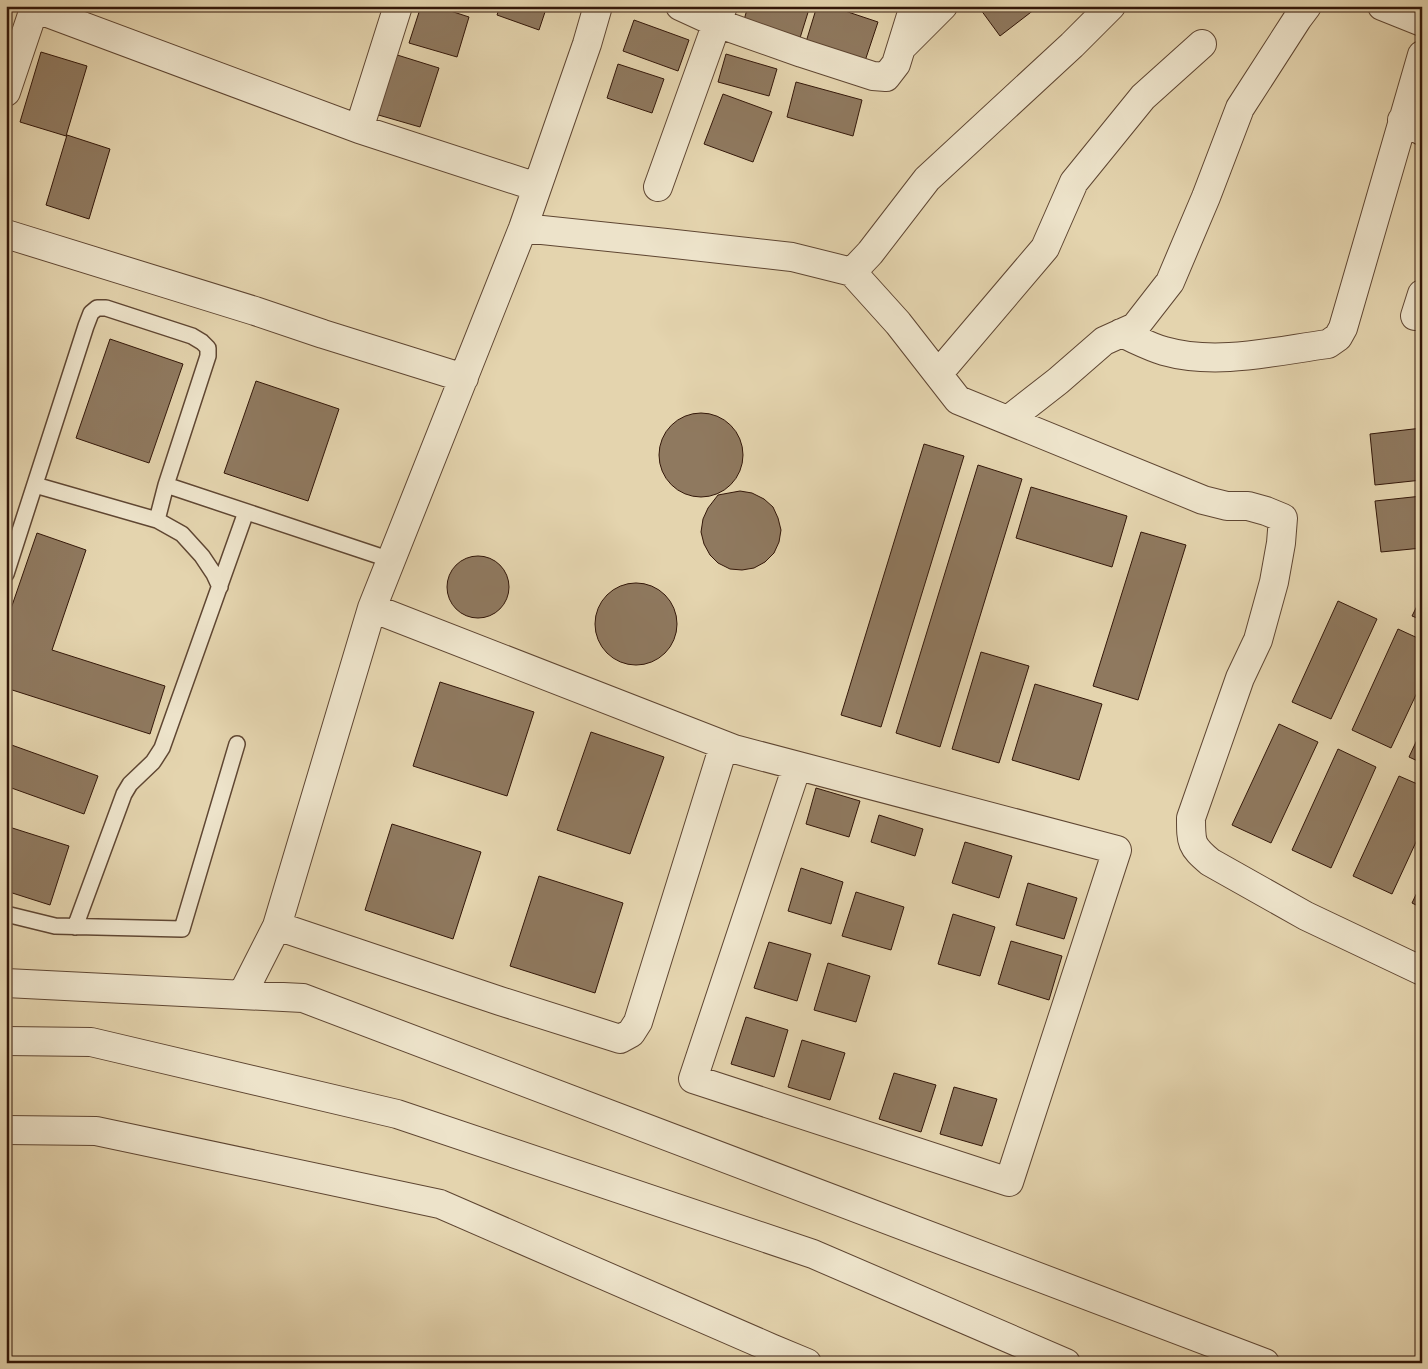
<svg xmlns="http://www.w3.org/2000/svg" width="1428" height="1369" font-family="'EB Garamond',serif">
  <style>
    .building { fill: #8f795f; stroke: #331709 }
    .lines { fill: none; stroke-linecap: round; stroke-linejoin: round }
    .service-casing { stroke: #5f4632; stroke-width: 18 }
    .minor-casing { stroke: #5f4632; stroke-width: 30 }
    .tertiary-casing { stroke: #5f4632; stroke-width: 30 }
    .service { stroke: #ede3ca; stroke-width: 15 }
    .minor { stroke: #ede3ca; stroke-width: 28 }
    .tertiary { stroke: #ede3ca; stroke-width: 28 }
  </style>
  <rect width="100%" height="100%" fill="#e4d4ae"/>
  <filter id="stains"><feTurbulence type="fractalNoise" baseFrequency=".004" numOctaves="4"/><feColorMatrix values="0 0 0 0 .2 0 0 0 0 .09 0 0 0 0 .02 0 0 0 .5 -.17"/></filter>
  <radialGradient id="worn" r=".72"><stop offset=".6" stop-color="#630" stop-opacity="0"/><stop offset="1" stop-color="#630" stop-opacity=".3"/></radialGradient>
  <!-- building -->
  <path class="building" d="M421,6H435L469,17L457,57L409,43Z
    M500,6H547L539,30L497,15Z
    M748,6H810L800,38L744,20Z
    M817,6H830L878,22L865,61L806,42Z
    M978,6H1039L1000,36Z
    M634,20L689,40L678,71L623,51Z
    M41,52L87,66L66,136L20,122Z
    M394,54L439,68L420,127L375,114Z
    M726,54L777,69L769,96L718,82Z
    M618,64L664,79L652,113L607,98Z
    M796,82L862,100L853,136L787,117Z
    M723,94L772,112L753,162L704,144Z
    M67,135L110,149L89,219L46,205Z
    M110,339L183,364L149,463L76,438Z
    M256,381L339,409L308,501L224,473Z
    M659 455a42 42 0 1 1 84 0a42 42 0 1 1-84 0Z
    M1422,428V480L1375,485L1370,434Z
    M924,444L964,456L881,727L841,715Z
    M978,465L1022,479L940,747L896,733Z
    M1031,487L1127,516L1112,567L1016,538Z
    M740,491L752,493L764,499L773,507L778,518L781,530L779,542L774,553L765,562L754,568L742,570L730,569L718,563L710,555L704,544L701,532L703,519L708,508L718,495Z
    M1422,496V548L1381,552L1375,501Z
    M1141,532L1186,545L1138,700L1093,686Z
    M37,533L86,550L52,650L165,686L150,734L6,688V623Z
    M447 587a31 31 0 1 1 62 0a31 31 0 1 1-62 0Z
    M595 624a41 41 0 1 1 82 0a41 41 0 1 1-82 0Z
    M1422,596V620L1412,616Z
    M1338,601L1377,619L1331,719L1292,702Z
    M1398,629L1422,640V682L1391,748L1352,730Z
    M981,652L1029,666L999,763L952,749Z
    M440,682L534,712L507,796L413,766Z
    M1035,684L1102,704L1079,780L1012,760Z
    M1279,724L1318,742L1271,843L1232,825Z
    M1422,729V763L1409,757Z
    M591,732L664,757L630,854L557,830Z
    M6,743L98,776L84,814L6,786Z
    M1338,749L1376,767L1331,868L1292,850Z
    M1399,776L1422,786V829L1392,894L1353,876Z
    M816,788L860,801L849,837L806,824Z
    M879,815L923,829L915,856L871,842Z
    M392,824L481,852L453,939L365,910Z
    M6,826L69,846L50,905L6,891Z
    M965,842L1012,856L999,898L952,883Z
    M801,868L843,882L831,924L788,911Z
    M539,876L623,903L595,993L510,966Z
    M1422,882V908L1412,903Z
    M1028,883L1077,898L1064,939L1016,925Z
    M856,892L904,907L891,950L842,936Z
    M953,914L995,927L980,976L938,964Z
    M1011,941L1062,956L1049,1000L998,984Z
    M769,942L811,954L797,1001L754,988Z
    M828,963L870,976L856,1022L814,1010Z
    M746,1017L788,1030L774,1077L731,1064Z
    M802,1040L845,1053L830,1100L788,1087Z
    M894,1073L936,1085L921,1132L879,1119Z
    M954,1087L997,1099L982,1146L940,1134Z"/>
  <g class="lines">
    <defs>
      <path id="service" d="M35,485L157,520L182,534L202,556L214,574L220,587
        M166,485L391,560
        M6,574L86,326L91,313L97,308H106L192,336L202,342L208,348V356L166,485L157,520
        M6,914L55,926L182,929L237,744
        M75,927L124,794L130,784L153,762L162,748L246,512"/>
      <path id="minor" d="M598,6L587,44L523,228L372,608L277,926L500,1001L620,1039L631,1033L638,1022L724,745
        M680,6L717,23L802,53L873,76L886,77L896,64L914,6
        M1382,6L1422,22
        M34,8L359,129L537,187
        M904,45L943,6
        M6,92L35,6
        M1402,120L1422,131
        M359,129L398,6
        M658,187L723,6
        M523,228L666,243L792,257L852,272L898,323L958,400L1203,500L1227,506H1248L1266,511L1283,518L1281,543L1274,582L1258,640L1240,678L1191,818C1191,843 1191,846 1210,862L1306,916L1422,971
        M6,234L255,311L323,334L464,378
        M852,272L870,253L927,179L1072,45L1111,6
        M1415,316L1422,294
        M1121,333C1135,339 1150,347 1164,351C1217,366 1275,351 1328,344L1338,337L1343,328L1422,55
        M938,374L1045,248L1074,182L1143,97L1202,44
        M1008,420L1058,381L1104,341L1135,327L1170,282L1206,197L1240,108L1298,18L1307,6
        M372,608L734,749L1117,850L1009,1182L693,1079L797,766
        M6,983L303,998L1265,1363
        M242,995L277,926"/>
      <path id="tertiary" d="M6,1041L91,1042L397,1114L813,1254L1066,1363
        M6,1130L96,1131L440,1204L771,1348L807,1363"/>
    </defs>
    <!-- service casing -->
    <use href="#service" class="service-casing"/>
    <!-- minor casing -->
    <use href="#minor" class="minor-casing"/>
    <!-- tertiary casing -->
    <use href="#tertiary" class="tertiary-casing"/>
    <!-- service -->
    <use href="#service" class="service"/>
    <!-- minor -->
    <use href="#minor" class="minor"/>
    <!-- tertiary -->
    <use href="#tertiary" class="tertiary"/>
  </g>
  <!-- margin -->
  <rect width="1428" height="1369" fill="none" stroke="#e4d4ae" stroke-width="25"/>
  <rect x="8" y="8" width="1413" height="1354" fill="none" stroke="#331709" stroke-width="2.5"/>
  <rect x="12" y="12" width="1403" height="1344" fill="none" stroke="#331709"/>
  <rect width="100%" height="100%" filter="url(#stains)"/>
  <rect width="100%" height="100%" fill="url(#worn)"/>
</svg>
